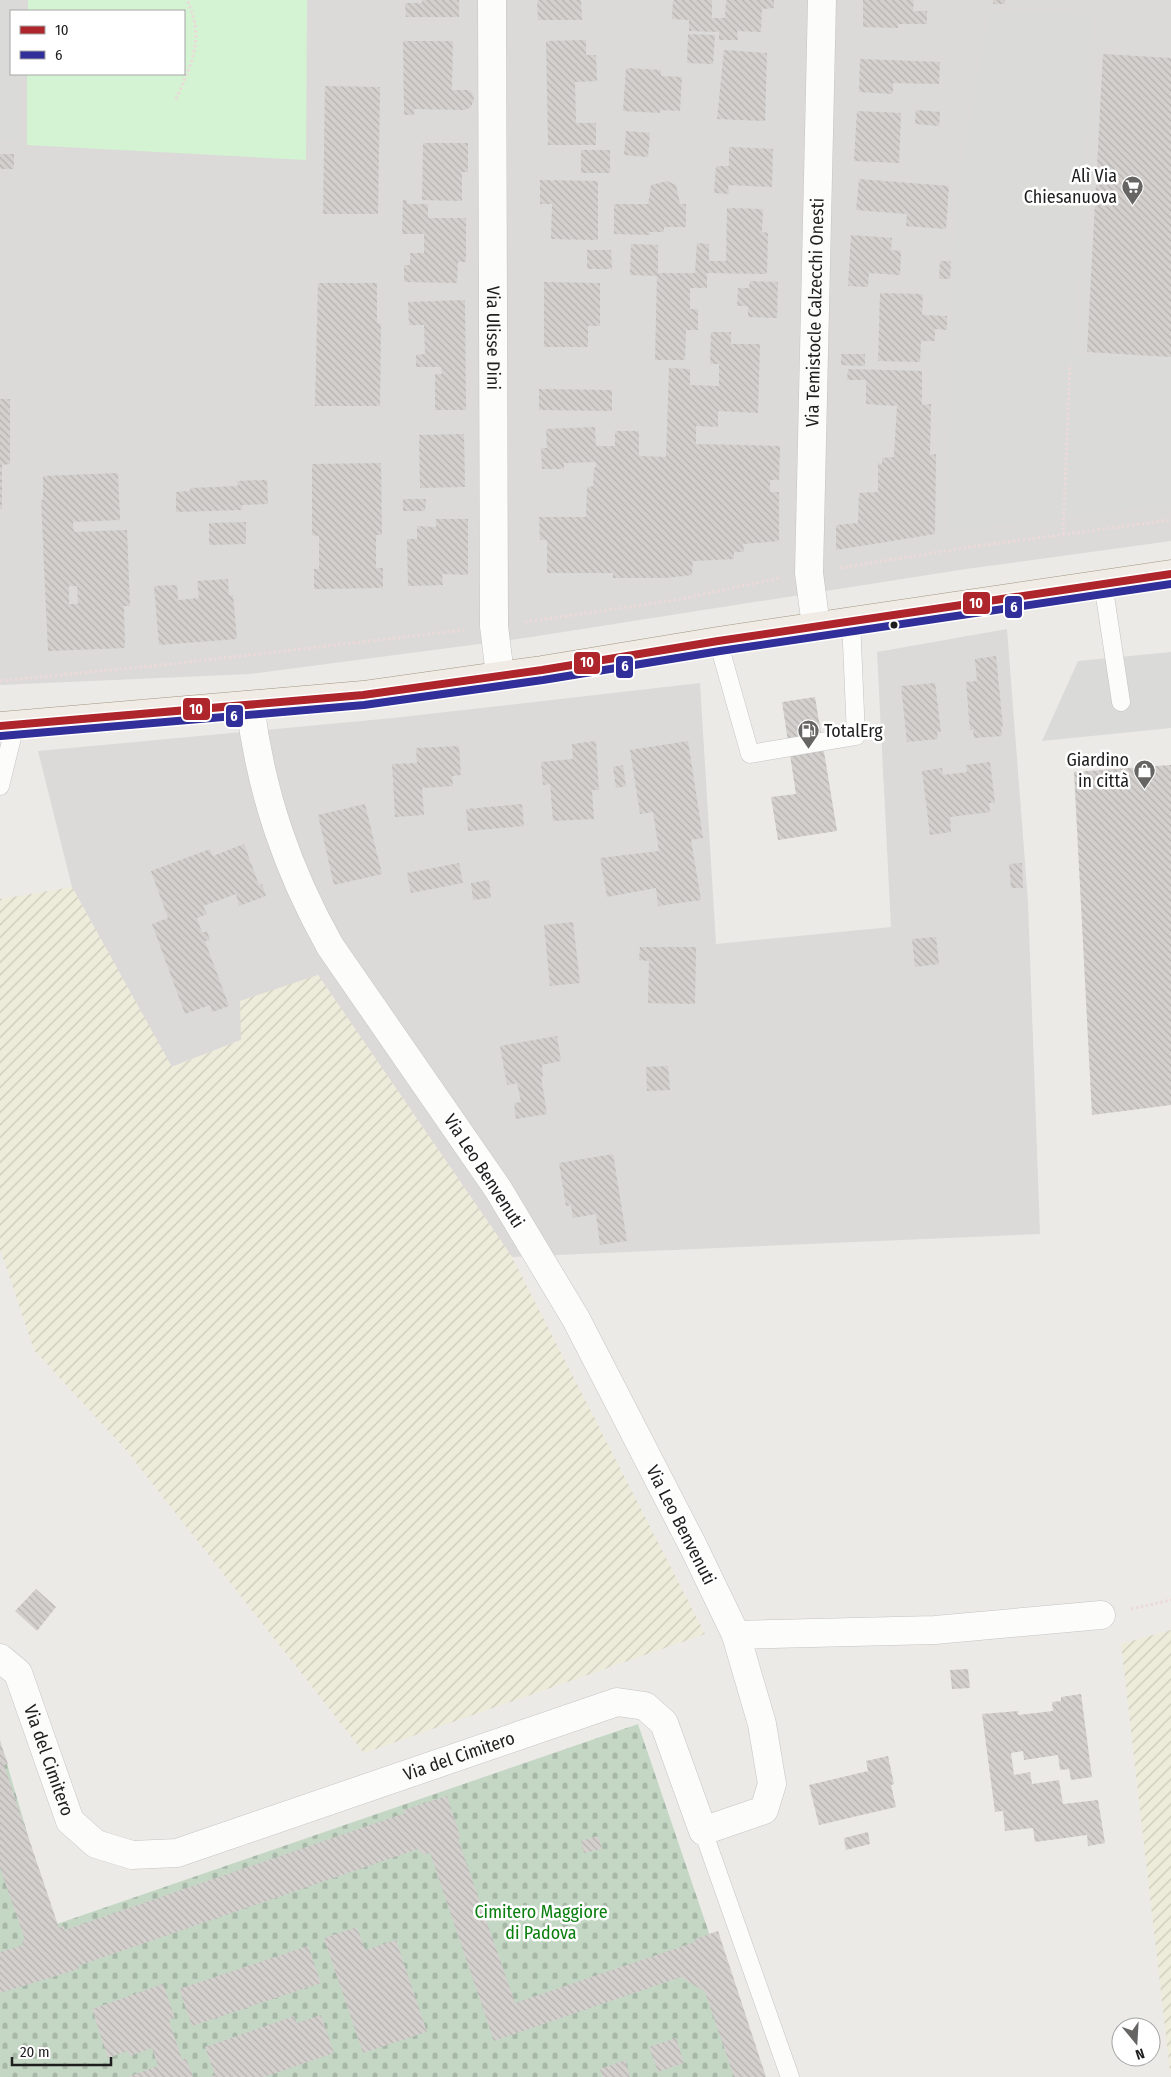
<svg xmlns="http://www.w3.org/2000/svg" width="1171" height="2077" font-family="'Fira Sans Condensed',sans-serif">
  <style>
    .residential { fill: #dbdad8; fill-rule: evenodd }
    .religious { fill: #dadad8 }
    .farmland { fill: url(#farmland-furrows) }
    .cemetery { fill: url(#cemetery-stones) }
    .park { fill: #d4f3d3 }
    .building { fill: url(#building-back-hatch); fill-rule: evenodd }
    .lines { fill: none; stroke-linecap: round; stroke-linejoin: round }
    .service-casing { stroke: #c5c4c3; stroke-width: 19 }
    .minor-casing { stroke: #c5c4c3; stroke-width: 29 }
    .primary-casing { stroke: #a39683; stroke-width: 29 }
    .path { stroke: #ebdad9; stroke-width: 3; stroke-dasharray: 2.5 2.5; stroke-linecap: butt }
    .service { stroke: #fcfcfb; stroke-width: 18 }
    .minor { stroke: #fcfcfb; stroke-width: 28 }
    .primary { stroke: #f0ebe4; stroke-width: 28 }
    .bus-1-casing { stroke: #fff; stroke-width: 11 }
    .bus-2-casing { stroke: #fff; stroke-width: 11 }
    .bus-1 { stroke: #ae262b; stroke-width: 8 }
    .bus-2 { stroke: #312f9a; stroke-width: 8 }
    .bus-dot { fill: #1e1e1e; stroke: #fff; stroke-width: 2 }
    .labels { text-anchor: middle; stroke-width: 5; stroke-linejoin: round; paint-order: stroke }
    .poi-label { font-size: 18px; fill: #1e1e1e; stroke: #fff; text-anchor: end }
    .street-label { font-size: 18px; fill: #1e1e1e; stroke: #fff }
    .park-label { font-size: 18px; fill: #0a7e0e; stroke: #fff }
    .line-badge { stroke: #fff; stroke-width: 2 }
    .badge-label { font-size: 14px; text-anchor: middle; font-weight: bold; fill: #fff }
  </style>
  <defs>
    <pattern id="farmland-furrows" width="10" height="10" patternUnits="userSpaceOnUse" patternTransform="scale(1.25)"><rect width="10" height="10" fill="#edecda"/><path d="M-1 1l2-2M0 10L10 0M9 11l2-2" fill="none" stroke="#cbcabb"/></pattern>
    <pattern id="cemetery-stones" width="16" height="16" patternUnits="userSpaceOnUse" patternTransform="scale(1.25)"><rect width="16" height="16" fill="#c4d7c4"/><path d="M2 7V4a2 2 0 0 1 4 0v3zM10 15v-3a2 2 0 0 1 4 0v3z" fill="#a8b8a8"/></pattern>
    <pattern id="building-back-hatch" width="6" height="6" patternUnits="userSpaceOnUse" patternTransform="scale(1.25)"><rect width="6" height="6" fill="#d3d0ce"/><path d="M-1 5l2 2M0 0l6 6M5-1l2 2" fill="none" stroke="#b5b2b0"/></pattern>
  </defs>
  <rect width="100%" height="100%" fill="#eceae7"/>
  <!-- residential -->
  <path class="residential" d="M0,0H1171V541L966,569L525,638L251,674L0,685ZM11,11H184V74H11Z
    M1007,629L1028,901L1040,1234L512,1257L318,975L241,1040L171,1067L72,887L38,751L393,718L700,683L716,944L891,927L877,652Z"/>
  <!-- religious -->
  <path class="religious" d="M0,0H20V11H11V74H20V140H0Z
    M990,11L1092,14L1073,355L1171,361V503L948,531L951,331L957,193Z
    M1171,652V728L1042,741L1078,661Z"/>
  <!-- farmland -->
  <path class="farmland" d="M72,887L172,1067L241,1040L240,1001L318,975L512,1257L705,1634L364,1753L126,1450L34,1350L0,1249V899Z
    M1171,1630V2071H1170L1121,1644Z"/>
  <!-- cemetery -->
  <path class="cemetery" d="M638,1724L758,2077H0V1740L54,1925Z"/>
  <!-- park -->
  <path class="park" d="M28,0H307L306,160L27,145V74H184V11H28Z"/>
  <!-- building -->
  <path class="building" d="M422,0H459V17H406L405,3H422Z
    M537,0H581L582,20H538Z
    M673,0H712V18H725L726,0H774V8L762,9L761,32L737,31L738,40H719V32L689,31V20L672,19Z
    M863,0H914L913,11H927V24H898V28L863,27Z
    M993,0H1005V4H993Z
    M688,34L715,35L713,64L687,63Z
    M586,40V55H596L597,81L575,82L576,123H596V145H548L546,41Z
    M403,41H453L452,90H468L472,93L474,99L471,107L465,110L414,109V115H404Z
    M724,50L767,53L765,121L717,119Z
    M1103,54L1171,58V357L1087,352Z
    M860,59L940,62L939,84L893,83V94L859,92Z
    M626,68L661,70V76L682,77L680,111L660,110V113L623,111Z
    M325,86L380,87L378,214H323Z
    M916,110L940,112L939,126L915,124Z
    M857,111L901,113L899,163L854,161Z
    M626,131L650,133L648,157L624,155Z
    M423,143H468V172H462V201L422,200Z
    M729,147L773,149L772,187L728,185L729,194L714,193L716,166H729Z
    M581,150H610V173H581Z
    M0,154H14V169H0Z
    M859,179L949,186L946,229L906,226L907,214L856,210Z
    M540,180L598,181V240L551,239L552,204H540Z
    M667,181L676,185L680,204H686V227H664V232H649L650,235L614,234V204H648L651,185Z
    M403,200H407V204H428V218H466V262H458L457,283L404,282V265H410V253H424V234H402Z
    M727,208L763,209L762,232L768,233L767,274L707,273V288H690V309H698V330H686L685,360H655L657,276L630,275L631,244L658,245V273H695L697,243L709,244V261H726Z
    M851,235L892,238L891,250L901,251L900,275L869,273L868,287L848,286Z
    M587,250H611L612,269H587Z
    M940,261H951L950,279H939Z
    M750,281L778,282L777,318L748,317V306H737L738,288H749Z
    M544,282L600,283V326H588V347H544Z
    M318,283H377V323L381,324L380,406H315Z
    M880,293L923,294L922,315L947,316V330L935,329V341H921L920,362L878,361Z
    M465,300L466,410H435V374H442L441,367H416V355L425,354L424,325H409L408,302Z
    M711,332H731V344H760L758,413L718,411V427L696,426V444L780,446L779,480H770V492H779V541L743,544L744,552H734V559L693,561L692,575L666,578H613V573H547V540H540L539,517H586L587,487L593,486L594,468L596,467V462L564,463V469H542L541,448H547L546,429L595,427L596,446H615V431H639V456L666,457L669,368L690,369V385L719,386V364H710Z
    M841,354H865V366L841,365Z
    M848,369L922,371V405L931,404L930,455L936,454L935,534L836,550V525L858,523L859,493L878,492V463L882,464V458L894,457V454L897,406L866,404V380H847Z
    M539,389L612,390V411L539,410Z
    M0,399H10V464L2,465V509H0Z
    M464,434L465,487L420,488L419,435Z
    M381,463L382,535H376V568H383V588L314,589V569H319V536L312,535V464Z
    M118,473L120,520L73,522L74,532L127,530L130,606H124L125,648L48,651L41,500H43V476ZM69,586H77L78,604H69Z
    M267,480L268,504L242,505V510L176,512V492L190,491V488L238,486L237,481Z
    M403,499H426L425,511H403Z
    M436,519H468V575L442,574L443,585L408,586L407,539H417V526L436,527Z
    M246,522V544L209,545V523Z
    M228,579L229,595H233L237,639L159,645L154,586L177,585L178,600L199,598L197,581Z
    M996,656L1003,727H1001L1002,736L974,738L973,730H970L966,682L977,681L975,659Z
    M935,683L941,732H937L938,739L907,742L901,686Z
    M815,697L837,831L778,840L771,797L796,794L782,702Z
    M596,741L599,790H592L594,819L553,821L550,784L543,785L541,762L573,759L572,744Z
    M688,741L703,838L691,840L701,900L658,906L656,888L607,897L600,858L659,851L653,812L640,814L630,750Z
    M459,746L461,775L452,776L453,786L422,788L424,815L395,817L392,764L417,763L416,748Z
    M990,762L995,803H989L990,812L950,817L951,832L930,835L922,771L942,768L943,775L967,772L966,765Z
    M623,765L626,786L616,788L613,767Z
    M1171,765V1105L1092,1115L1074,772Z
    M365,804L382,874L334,885L318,815Z
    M522,804L524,826L468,831L466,809Z
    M244,844L259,885L262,884L266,896L239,906L236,894L203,906L207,914L197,918L202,933L207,931L210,940L205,941L229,1006L212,1012L210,1005L185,1014L152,924L168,918L151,871L210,849L213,856Z
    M459,863L463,883L411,893L407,873Z
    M1022,863L1023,888H1011L1009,864Z
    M489,880L491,898L473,900L471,883Z
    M573,922L580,983L550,986L544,925Z
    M936,937L939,964L915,967L912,939Z
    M640,947H696L695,1004L648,1003L649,961L639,960Z
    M557,1036L561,1061L542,1065L543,1077H541L547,1114L516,1119L514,1103L521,1102L517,1083L507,1085L500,1046Z
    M668,1066L670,1090L647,1091L646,1067Z
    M613,1154L627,1241L600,1245L596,1214L573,1218L571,1205L566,1206L559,1163Z
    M36,1589L56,1607L37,1631L15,1611Z
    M968,1669L970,1688L952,1689L950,1670Z
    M1081,1694L1092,1777L1071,1780L1069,1769L1060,1770L1058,1755L1024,1760L1023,1751L1011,1753L1014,1775L1030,1772L1032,1784L1059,1780L1063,1804L1098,1800L1105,1843L1088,1846L1087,1835L1035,1842L1033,1828L1005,1831L1003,1811L995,1812L982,1714L1018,1711V1715L1053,1711L1052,1702L1061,1701V1697Z
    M0,1742L8,1764L4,1765L59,1928L64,1926L65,1930L405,1813L404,1810L447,1796L461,1839H458L515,2003L695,1942V1939L718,1931L766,2077H734L705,1992L681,1977L494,2041L430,1853L424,1855L418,1849L78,1966L79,1969L0,1993V1952L23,1945L22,1941L25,1940L0,1868Z
    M888,1756L894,1784L891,1785L896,1807L819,1825L809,1785L868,1771L866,1761Z
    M868,1832L870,1844L846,1850L844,1838Z
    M598,1836L602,1849L584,1853L581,1841Z
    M357,1927L365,1950L396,1940L427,2032L363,2053L324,1938Z
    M308,1946L321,1983L192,2026L179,1989Z
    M163,1984L175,2018L169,2020L182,2060L186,2058L193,2077H127L158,2066L152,2048L130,2056L128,2051L108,2058L92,2009Z
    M321,2015L334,2053L264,2077H210L215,2075L205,2047L294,2016L297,2023Z
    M676,2038L684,2063L658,2072L649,2047Z
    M625,2060L630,2077H603L600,2069Z"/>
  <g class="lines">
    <defs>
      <path id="service" d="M1103,583L1121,702
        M718,641L750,754L856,736L851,620
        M0,786L15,725
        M703,1831L790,2077"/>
      <g id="minor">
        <path id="s1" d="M492,0L494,626L500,675"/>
        <path id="s2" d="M816,626L809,573L822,0"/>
        <path d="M736,1635L935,1630L1101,1615"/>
        <path id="s3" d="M0,1658L18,1673L70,1821L96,1844L132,1855L177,1853L617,1702L645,1706L664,1723L703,1831L764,1810L772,1784L762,1724L736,1635L693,1546L576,1319L498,1189L330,946C287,869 261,793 250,705"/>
      </g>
      <path id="primary" d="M0,726L363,695L542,670L718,641L1171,574"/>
    </defs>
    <!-- service casing -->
    <use href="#service" class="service-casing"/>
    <!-- minor casing -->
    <use href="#minor" class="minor-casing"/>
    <!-- primary casing -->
    <use href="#primary" class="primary-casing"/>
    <!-- path -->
    <path class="path" d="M176,99C192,62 205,39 187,0
      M1063,535L1070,364
      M840,568L970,547L1171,520
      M525,622L676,600L780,578
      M0,681L181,663L464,630
      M1131,1609L1171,1600"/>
    <!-- service -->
    <use href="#service" class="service"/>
    <!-- minor -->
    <use href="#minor" class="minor"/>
    <!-- primary -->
    <use href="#primary" class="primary"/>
    <defs>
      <path id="bus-1" d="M0,726L363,695L542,670L718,641L1171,574"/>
      <path id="bus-2" d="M1,736L364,705L543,680L720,651L1171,584"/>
    </defs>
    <!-- bus-1 casing -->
    <use href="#bus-1" class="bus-1-casing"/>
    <!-- bus-2 casing -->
    <use href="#bus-2" class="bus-2-casing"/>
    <!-- bus-1 -->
    <use href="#bus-1" class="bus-1"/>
    <!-- bus-2 -->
    <use href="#bus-2" class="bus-2"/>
  </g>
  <!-- icons -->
  <defs>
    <symbol id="supermarket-pin" viewBox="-11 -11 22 30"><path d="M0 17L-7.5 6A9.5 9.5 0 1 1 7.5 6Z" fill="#666564" stroke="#fff"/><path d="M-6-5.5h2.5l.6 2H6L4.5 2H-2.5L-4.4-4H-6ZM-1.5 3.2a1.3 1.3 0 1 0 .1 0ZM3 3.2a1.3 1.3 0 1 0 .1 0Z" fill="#fff"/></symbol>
    <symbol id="fuel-pin" viewBox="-11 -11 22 30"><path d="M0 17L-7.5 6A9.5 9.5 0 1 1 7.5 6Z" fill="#666564" stroke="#fff"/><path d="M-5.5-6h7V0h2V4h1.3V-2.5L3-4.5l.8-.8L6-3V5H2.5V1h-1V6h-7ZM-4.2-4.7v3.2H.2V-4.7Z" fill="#fff"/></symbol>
    <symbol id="shop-pin" viewBox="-11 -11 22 30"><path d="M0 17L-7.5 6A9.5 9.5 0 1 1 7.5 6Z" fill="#666564" stroke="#fff"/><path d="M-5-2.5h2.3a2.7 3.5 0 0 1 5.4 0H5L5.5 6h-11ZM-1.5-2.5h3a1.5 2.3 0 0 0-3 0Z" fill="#fff"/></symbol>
  </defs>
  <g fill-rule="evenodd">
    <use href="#supermarket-pin" x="1120" y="174" width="25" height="34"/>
    <use href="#fuel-pin" x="796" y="718" width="25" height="34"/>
    <use href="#shop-pin" x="1132" y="758" width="25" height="34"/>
  </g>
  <!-- markers -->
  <circle class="bus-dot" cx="894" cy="625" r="4.5"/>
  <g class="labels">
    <!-- poi labels -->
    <g class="poi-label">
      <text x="1117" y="182">Alì Via<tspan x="1117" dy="21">Chiesanuova</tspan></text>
      <text x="824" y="737" text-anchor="start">TotalErg</text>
      <text x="1129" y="766">Giardino<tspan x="1129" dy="21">in città</tspan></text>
    </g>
    <!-- street labels -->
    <g class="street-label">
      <text dy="6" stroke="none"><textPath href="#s2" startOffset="314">Via Temistocle Calzecchi Onesti</textPath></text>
      <text dy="6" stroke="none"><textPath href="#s1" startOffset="338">Via Ulisse Dini</textPath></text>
      <text transform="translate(484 1171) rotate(57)" y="6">Via Leo Benvenuti</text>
      <text transform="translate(681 1525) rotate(63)" y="6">Via Leo Benvenuti</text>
      <text dy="6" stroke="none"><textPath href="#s3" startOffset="596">Via del Cimitero</textPath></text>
      <text dy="6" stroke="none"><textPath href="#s3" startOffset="116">Via del Cimitero</textPath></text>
    </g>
    <!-- park labels -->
    <g class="park-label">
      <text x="541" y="1918">Cimitero Maggiore<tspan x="541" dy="21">di Padova</tspan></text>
    </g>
  </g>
  <g class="line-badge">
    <rect x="962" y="591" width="29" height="24" rx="5" fill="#ae262b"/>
    <rect x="1004" y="595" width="19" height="24" rx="5" fill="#312f9a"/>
    <rect x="573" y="651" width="28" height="24" rx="5" fill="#ae262b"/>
    <rect x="615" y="655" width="19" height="24" rx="5" fill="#312f9a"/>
    <rect x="182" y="697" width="29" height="24" rx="5" fill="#ae262b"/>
    <rect x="225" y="704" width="19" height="24" rx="5" fill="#312f9a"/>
  </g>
  <g class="badge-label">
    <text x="976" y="608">10</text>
    <text x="1014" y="612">6</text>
    <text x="587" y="667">10</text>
    <text x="625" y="671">6</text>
    <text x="196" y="714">10</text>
    <text x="234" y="721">6</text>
  </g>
  <!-- legend -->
  <rect x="10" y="10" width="175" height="65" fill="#ffffff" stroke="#a5a5a5"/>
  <rect x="20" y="26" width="25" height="8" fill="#ae262b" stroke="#a5a5a5"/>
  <text x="55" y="35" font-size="15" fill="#1e1e1e">10</text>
  <rect x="20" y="51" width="25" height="8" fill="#312f9a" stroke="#a5a5a5"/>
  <text x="55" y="60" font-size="15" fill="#1e1e1e">6</text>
  <!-- north arrow -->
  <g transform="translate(1136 2042) rotate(162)"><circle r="24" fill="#ffffff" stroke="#a5a5a5"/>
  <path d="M0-4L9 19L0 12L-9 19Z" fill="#666564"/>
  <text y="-8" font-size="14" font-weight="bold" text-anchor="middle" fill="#1e1e1e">N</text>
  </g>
  <!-- scale -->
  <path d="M12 2057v8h99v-8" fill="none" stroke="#1e1e1e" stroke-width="2.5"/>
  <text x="20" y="2057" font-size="15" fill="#1e1e1e" stroke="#ffffff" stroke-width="4" paint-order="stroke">20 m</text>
</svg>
